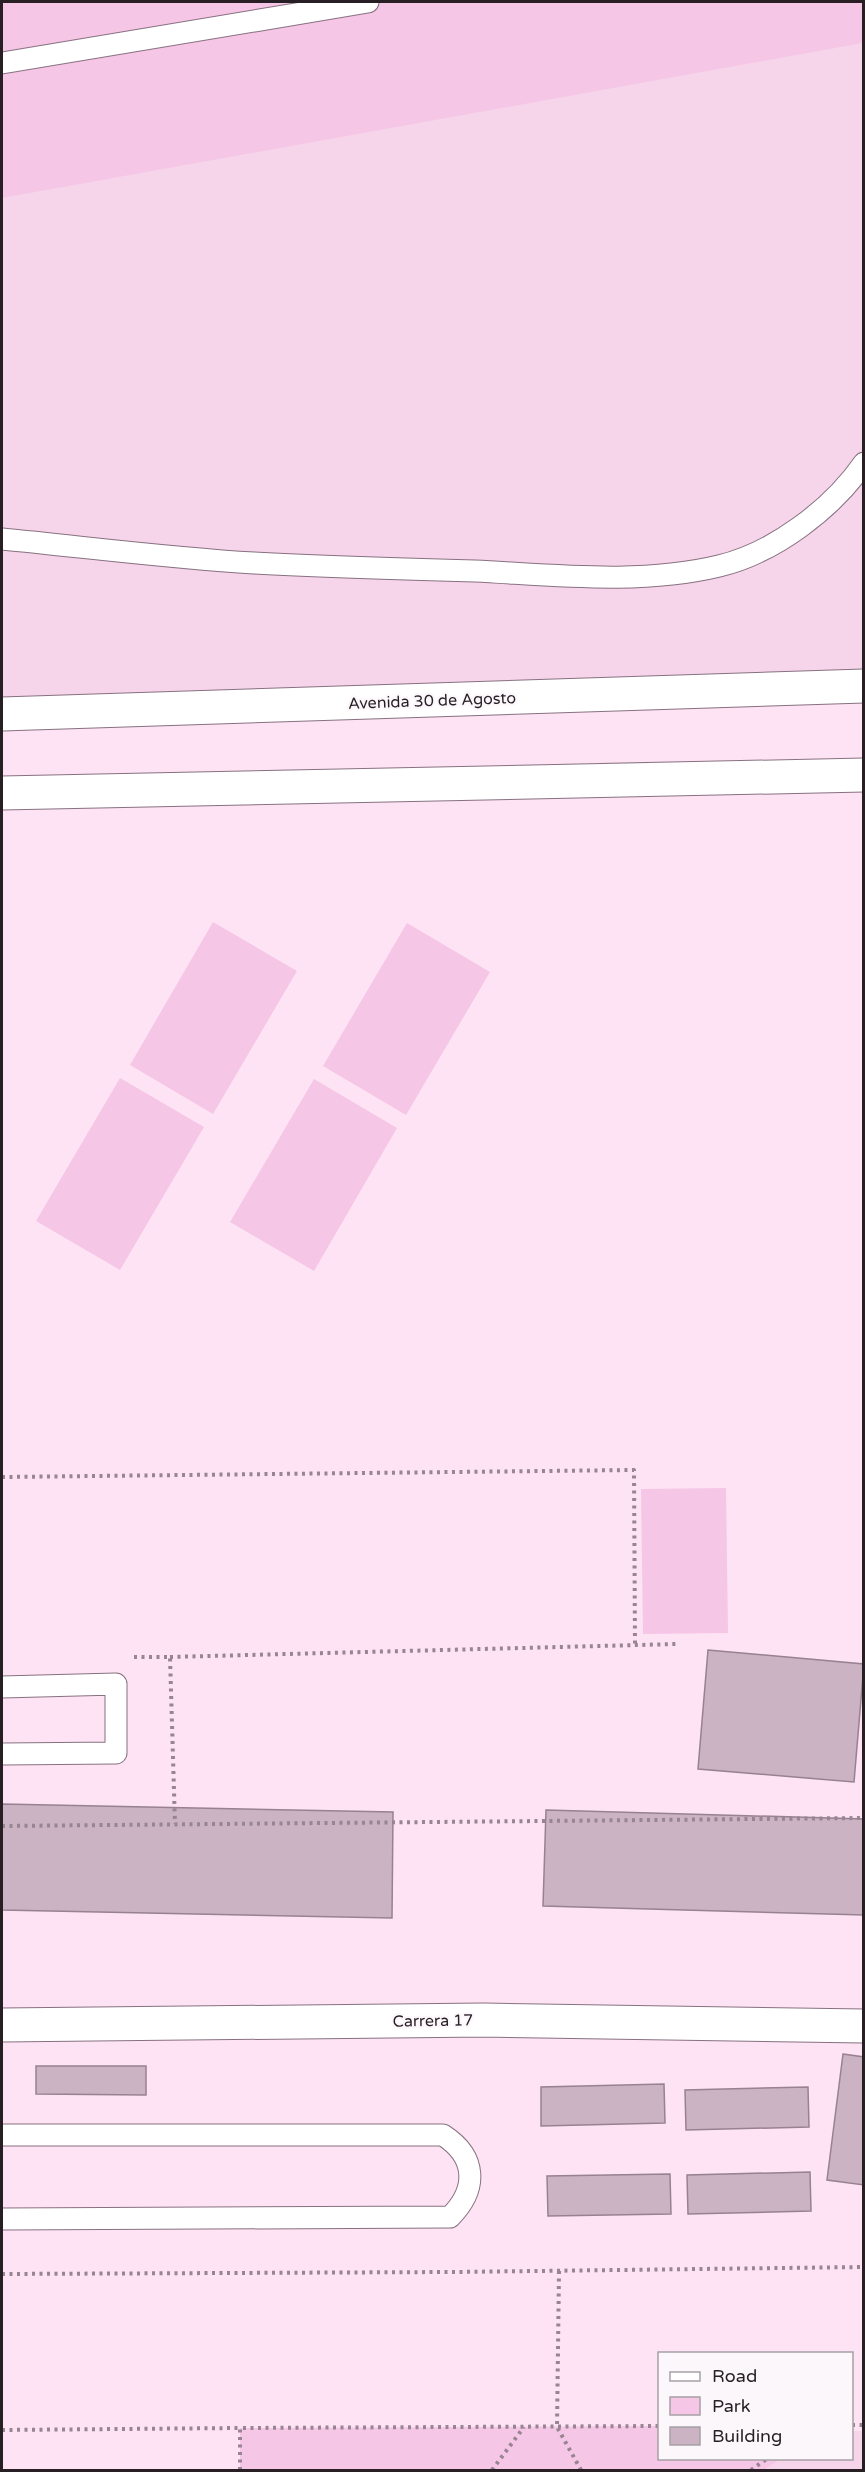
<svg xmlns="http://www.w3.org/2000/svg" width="865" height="2472" font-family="'Varela Round',sans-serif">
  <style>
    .built { fill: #f6d5eb }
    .green { fill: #f6c6e6 }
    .building { fill: #cbb3c3; stroke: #988191; stroke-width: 1.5 }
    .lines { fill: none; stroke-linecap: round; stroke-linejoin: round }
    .lane-casing { stroke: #877180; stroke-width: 23 }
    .secondary-casing { stroke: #877180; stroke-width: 35 }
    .primary-casing { stroke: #877180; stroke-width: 35 }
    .path { stroke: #978591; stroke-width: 4; stroke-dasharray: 3 4.5; stroke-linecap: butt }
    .lane { stroke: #fff; stroke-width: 21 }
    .secondary { stroke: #fff; stroke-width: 33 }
    .primary { stroke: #fff; stroke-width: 33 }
    .labels { text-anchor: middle; stroke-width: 4.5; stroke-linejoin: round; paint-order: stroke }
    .street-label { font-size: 16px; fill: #281f25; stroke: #fcf7fb }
  </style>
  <rect width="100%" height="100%" fill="#fde3f4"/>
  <!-- built -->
  <path class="built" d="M2,2H863V686L2,714Z
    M852,2431H863V2470H764L781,2459L852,2458Z"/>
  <!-- green -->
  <path class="green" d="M2,2H863V43L2,198Z
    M213,922L297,971L213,1114L130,1065Z
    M407,923L490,972L406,1115L323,1066Z
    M120,1078L204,1127L120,1270L36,1221Z
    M314,1079L397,1128L314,1271L230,1222Z
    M726,1488L728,1633L643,1634L641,1489Z
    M659,2426L660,2458L781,2459L764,2470H240V2428Z"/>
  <!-- building -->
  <path class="building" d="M708,1650L864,1664L854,1782L698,1769Z
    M2,1804L393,1812L392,1918L2,1910Z
    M546,1810L864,1819V1915L543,1906Z
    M843,2054L864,2057V2185L827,2180Z
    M36,2066H146V2095L36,2094Z
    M664,2084L665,2123L541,2126V2087Z
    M808,2087L809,2127L686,2130L685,2090Z
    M810,2172L811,2211L688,2214L687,2175Z
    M670,2174L671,2214L548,2216L547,2176Z"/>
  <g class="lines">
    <defs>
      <path id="lane" d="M2,63L368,2
        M2,539C85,547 170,558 254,563C327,567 401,569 475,571C555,575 640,585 719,566C774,553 832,509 864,463
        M2,1687L116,1684V1753L2,1754
        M2,2135H443C477,2157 478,2189 450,2217L2,2219"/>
      <path id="secondary" d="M2,2025L484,2020L864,2026"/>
      <path id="primary" d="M2,714L864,686
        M2,793L864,775"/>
    </defs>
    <!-- lane casing -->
    <use href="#lane" class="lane-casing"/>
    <!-- secondary casing -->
    <use href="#secondary" class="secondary-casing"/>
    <!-- primary casing -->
    <use href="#primary" class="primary-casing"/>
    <!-- path -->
    <path class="path" d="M2,1477L634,1470L635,1645
      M134,1657H170L175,1824
      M170,1657L677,1644
      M2,1826L864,1818
      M559,2271L557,2427L581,2470
      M2,2274L453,2272L864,2267
      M852,2425H864
      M2,2430L240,2428
      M240,2470V2428L660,2426
      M492,2470L524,2427
      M751,2470L768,2458"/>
    <!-- lane -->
    <use href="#lane" class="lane"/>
    <!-- secondary -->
    <use href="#secondary" class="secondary"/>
    <!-- primary -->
    <use href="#primary" class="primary"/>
  </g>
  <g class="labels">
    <!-- street labels -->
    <g class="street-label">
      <text transform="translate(432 700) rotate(-2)" y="6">Avenida 30 de Agosto</text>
      <text transform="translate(433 2020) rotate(-1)" y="6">Carrera 17</text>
    </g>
  </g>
  <!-- border -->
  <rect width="865" height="2472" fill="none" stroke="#281f25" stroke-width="6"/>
  <!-- legend -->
  <rect x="658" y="2352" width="195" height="108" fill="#fcf7fb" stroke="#a7a1a5" stroke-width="1.5"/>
  <rect x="670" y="2372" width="30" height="9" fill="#ffffff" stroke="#a7a1a5" stroke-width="1.5"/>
  <text x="712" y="2382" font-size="18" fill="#281f25">Road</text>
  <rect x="670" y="2397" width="30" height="18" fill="#f6c6e6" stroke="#a7a1a5" stroke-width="1.5"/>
  <text x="712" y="2412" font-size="18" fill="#281f25">Park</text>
  <rect x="670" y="2427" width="30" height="18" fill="#cbb3c3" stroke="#a7a1a5" stroke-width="1.5"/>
  <text x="712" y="2442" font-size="18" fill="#281f25">Building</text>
</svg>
